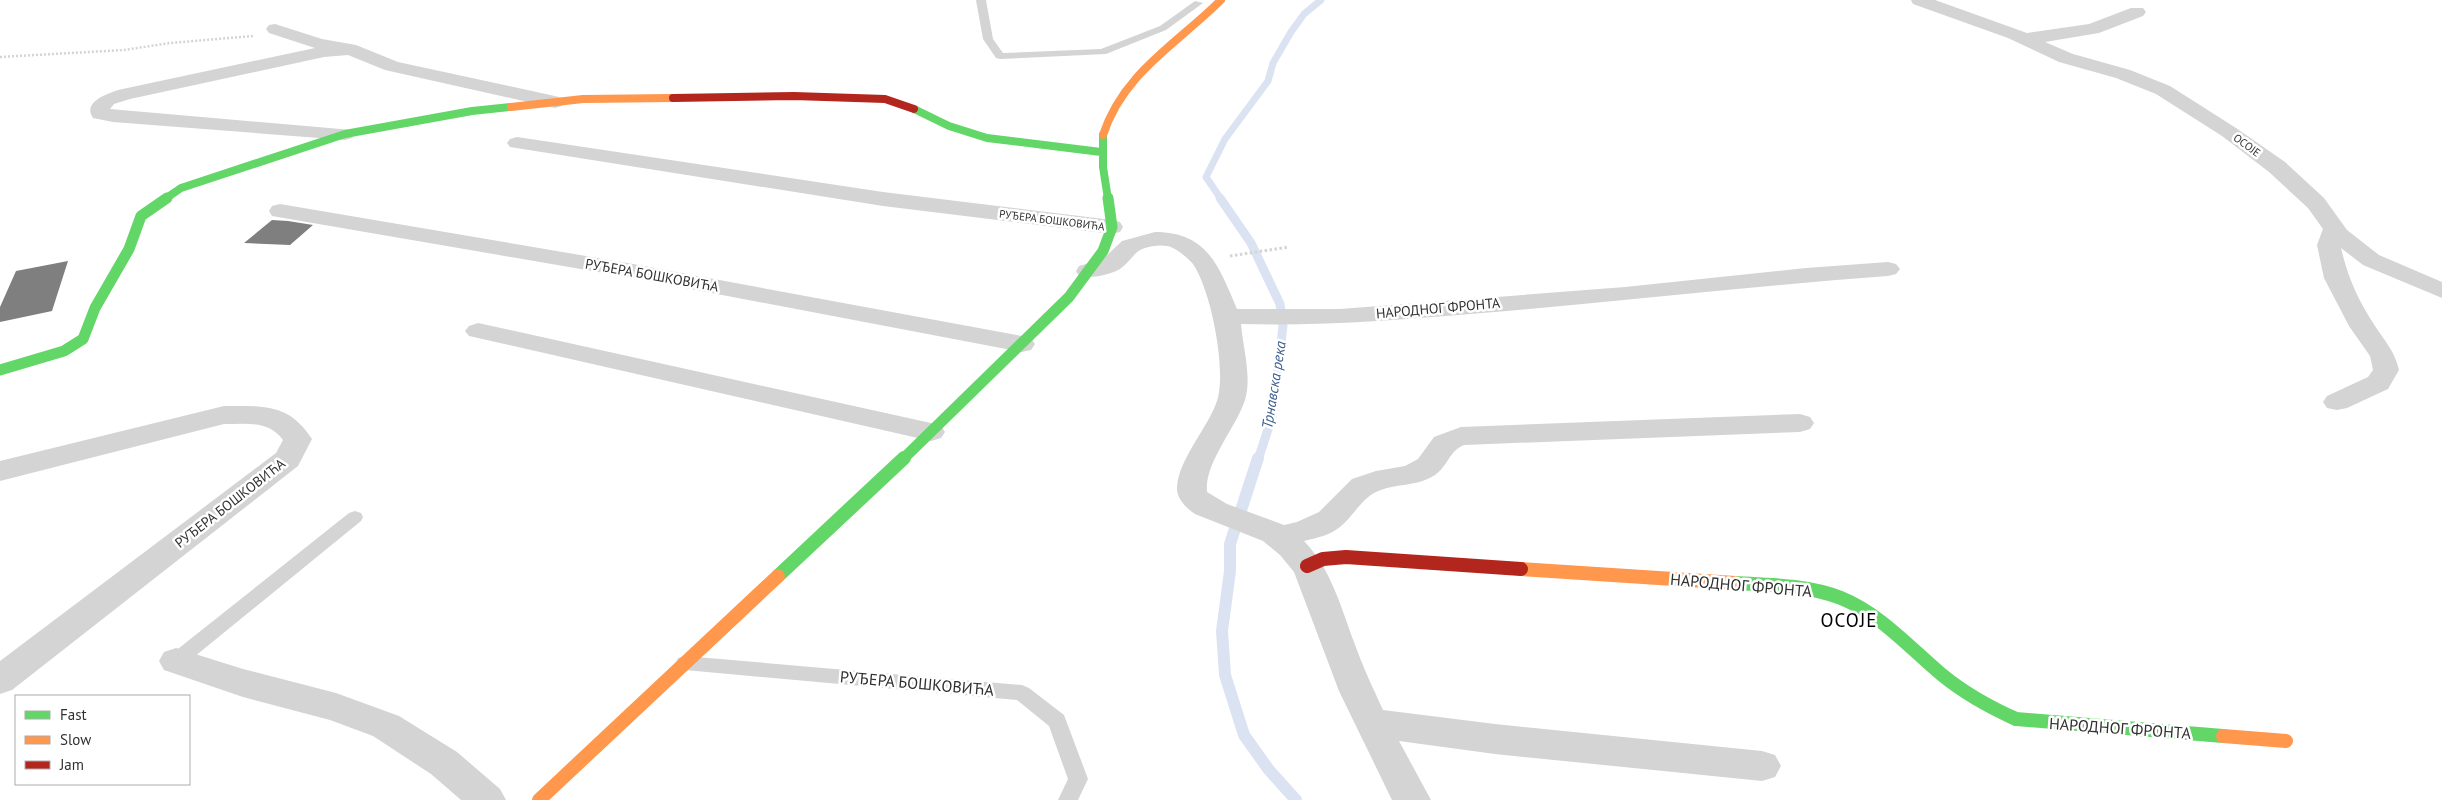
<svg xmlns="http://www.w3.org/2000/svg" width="2442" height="800" font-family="'PT Sans',sans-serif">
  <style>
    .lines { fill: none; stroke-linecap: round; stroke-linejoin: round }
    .stream-far2 { stroke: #dbe3f2; stroke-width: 7 }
    .stream-far1 { stroke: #dbe3f2; stroke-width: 9 }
    .stream { stroke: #dbe3f2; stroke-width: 12 }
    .building { fill: #7f7f7f }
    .path-far1 { stroke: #d4d4d4; stroke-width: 2.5; stroke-dasharray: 2 2; stroke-linecap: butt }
    .path { stroke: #d4d4d4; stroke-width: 3; stroke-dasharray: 2.5 2.5; stroke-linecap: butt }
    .lane { fill: #d4d4d4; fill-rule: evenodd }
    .street { fill: #d4d4d4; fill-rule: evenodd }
    .fast-far2 { stroke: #63d668; stroke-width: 8 }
    .fast-far1 { stroke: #63d668; stroke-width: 11 }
    .fast { stroke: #63d668; stroke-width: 14 }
    .slow-far1 { stroke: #ff974d; stroke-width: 8 }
    .slow { stroke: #ff974d; stroke-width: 14 }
    .jam-far1 { stroke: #b3261e; stroke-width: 8 }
    .jam { stroke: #b3261e; stroke-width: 14 }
    .labels { text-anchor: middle; stroke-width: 5; stroke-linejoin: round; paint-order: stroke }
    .far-street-label { font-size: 11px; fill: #303030; stroke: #fff }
    .street-label { font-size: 14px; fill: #303030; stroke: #fff }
    .water-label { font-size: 15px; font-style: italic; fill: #3e5e91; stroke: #fff }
    .near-street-label { font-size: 16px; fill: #303030; stroke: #fff }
    .near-quarter-label { font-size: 19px; letter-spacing: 1px; fill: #000; stroke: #fff }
  </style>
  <rect width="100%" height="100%" fill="#fff"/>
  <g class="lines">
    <!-- stream-far2 -->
    <path class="stream-far2" d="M1221,199L1206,177L1225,139L1268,81L1273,63L1291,32L1304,14L1321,0"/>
    <!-- stream-far1 -->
    <path class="stream-far1" d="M1220,198L1251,243L1280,304L1283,326L1272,417L1258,460"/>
    <!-- stream -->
    <path class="stream" d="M1258,458L1230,544V571L1222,631L1225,675L1244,735L1269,770L1296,800"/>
  </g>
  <!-- building -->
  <path class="building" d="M272,220L288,221L313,225L290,245L244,243Z
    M68,261L52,311L0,322V307L16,271Z"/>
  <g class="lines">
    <!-- path-far1 -->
    <path class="path-far1" d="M0,57L124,50L170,43L253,36"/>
    <!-- path -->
    <path class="path" d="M1230,256L1289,247"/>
    <!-- lane -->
    <path class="lane" d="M976,0H986L993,39L1003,53L1101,49L1160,26L1195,1L1203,3L1166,30L1106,54L1000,59L996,58L983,39Z
      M355,511L361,513L363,517L361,521L183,666L176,668L169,666L167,661L169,656L349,513Z
      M685,656L1022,685L1029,688L1064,715L1088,779L1078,800H1058L1068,779L1049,726L1017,700L685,670L678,668L676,663L678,658Z"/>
    <!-- street -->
    <path class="street" d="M1911,0H1935L2027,33L2089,24L2131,8H2143L2146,12L2143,16L2099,33L2045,42L2073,54L2130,70L2170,86L2236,128L2285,162L2324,198L2347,230L2379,255L2442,282V298L2363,265L2341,248C2348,278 2358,300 2375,326C2385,341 2395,352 2399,370L2388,389L2347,408L2337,410L2327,408L2323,402L2327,396L2368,377L2373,370L2370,356L2349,326L2324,278L2317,245L2323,229L2308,208L2269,172L2222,136L2156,94L2116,78L2059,62L2008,38L1913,4Z
      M275,24L322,39L356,45L398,62L555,96L562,98L565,102L562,106L555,108L385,70L348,55L324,57L130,99L114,104L110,109L352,130L355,134L352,138L345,140L113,122L93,118C82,102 107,94 118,90L315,48L269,33L266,29L269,25Z
      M517,137L883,192L1112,220L1120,222L1123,227L1120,232L1112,234L883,206L510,147L507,143L510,139Z
      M280,204L633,264L1022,336L1031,338L1035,344L1031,350L1022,352L633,278L272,216L269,211L272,206Z
      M1155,232C1208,232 1219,267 1237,309H1340L1625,287L1806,268L1888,262L1896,264L1900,269L1896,274L1888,276C1752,286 1617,302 1482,313C1400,320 1323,326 1241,324C1243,348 1252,377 1245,400C1236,428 1204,463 1207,492L1227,504L1284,525L1297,522L1319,512L1352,479L1376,471L1405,466L1418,459L1434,437L1461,427L1800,414L1810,417L1814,423L1810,429L1800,432L1464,445C1449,451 1448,466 1435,475C1417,487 1395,483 1376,492C1361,499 1353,517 1340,527C1330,535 1317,538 1304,541C1331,569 1341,607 1354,642C1362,665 1373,688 1383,710L1495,724L1762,751L1775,755L1781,766L1775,777L1762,781L1495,754L1399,741L1431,800H1392L1339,691L1294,572L1280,555L1263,541L1195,514C1186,508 1176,498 1177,487C1179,458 1208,428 1217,401C1227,371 1211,290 1193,264C1189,259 1179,251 1173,248C1163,243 1144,246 1136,253C1131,258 1126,265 1120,269C1109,275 1091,279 1079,276L1076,271L1079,266L1103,259L1122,241Z
      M478,323L931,423L941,426L945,432L941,438L931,441L469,336L465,331L469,326Z
      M224,406C263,406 289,403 312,439L298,466L12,690L0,694V661L276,453L283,440C269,420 246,424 224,424L0,481V461Z
      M176,648L243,669L336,693L399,716L457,752L500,789L506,800H461L431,774L373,736L330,720L243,697L164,670L159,661L164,652Z"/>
    <!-- fast-far2 -->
    <path class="fast-far2" d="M914,109L949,126L987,138L1101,152
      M1103,135V167L1108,199
      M165,199L181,188L345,134L472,111L511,107"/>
    <!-- fast-far1 -->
    <path class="fast-far1" d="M0,370L64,351L83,339L95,308L129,249L141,216L167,198
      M902,460L1069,297L1103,251L1112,227L1108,198"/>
    <!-- fast -->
    <path class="fast" d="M778,576L904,458
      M1735,583C1770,585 1808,585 1841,598C1880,614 1909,647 1941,674C1964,693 1989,707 2016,719L2223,736"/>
    <!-- slow-far1 -->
    <path class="slow-far1" d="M511,107L583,99L673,98
      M1103,135C1123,73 1177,44 1221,0"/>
    <!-- slow -->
    <path class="slow" d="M1521,569L1735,583
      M2223,736L2286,741
      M539,800L778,576"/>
    <!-- jam-far1 -->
    <path class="jam-far1" d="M673,98L794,96L885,99L914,109"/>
    <!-- jam -->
    <path class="jam" d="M1307,566L1323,559L1346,557L1521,569"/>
  </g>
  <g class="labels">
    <!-- far-street labels -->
    <g class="far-street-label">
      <text transform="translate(2247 145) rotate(36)" y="4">ОСОЈЕ</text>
      <text transform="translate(1052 220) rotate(7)" y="4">РУЂЕРА БОШКОВИЋА</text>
    </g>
    <!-- street labels -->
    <g class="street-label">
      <text transform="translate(652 275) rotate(10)" y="5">РУЂЕРА БОШКОВИЋА</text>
      <text transform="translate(1438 308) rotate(-5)" y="5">НАРОДНОГ ФРОНТА</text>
      <text transform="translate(230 503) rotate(-38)" y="5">РУЂЕРА БОШКОВИЋА</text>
    </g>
    <!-- water labels -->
    <g class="water-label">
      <text transform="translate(1274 385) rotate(-81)" y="5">Трнавска река</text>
    </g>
    <!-- near-street labels -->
    <g class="near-street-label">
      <text transform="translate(1741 585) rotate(5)" y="6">НАРОДНОГ ФРОНТА</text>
      <text transform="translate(917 683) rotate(5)" y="6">РУЂЕРА БОШКОВИЋА</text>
      <text transform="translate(2120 728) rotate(4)" y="6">НАРОДНОГ ФРОНТА</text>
    </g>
    <!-- near-quarter labels -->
    <g class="near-quarter-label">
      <text x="1849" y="627">ОСОЈЕ</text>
    </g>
  </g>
  <!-- legend -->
  <rect x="15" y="695" width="175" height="90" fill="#ffffff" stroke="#acacac"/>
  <rect x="25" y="711" width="25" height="8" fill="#63d668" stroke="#acacac"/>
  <text x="60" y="720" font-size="15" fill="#303030">Fast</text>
  <rect x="25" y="736" width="25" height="8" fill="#ff974d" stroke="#acacac"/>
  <text x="60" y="745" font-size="15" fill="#303030">Slow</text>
  <rect x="25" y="761" width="25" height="8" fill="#b3261e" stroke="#acacac"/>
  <text x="60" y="770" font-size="15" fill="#303030">Jam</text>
</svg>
